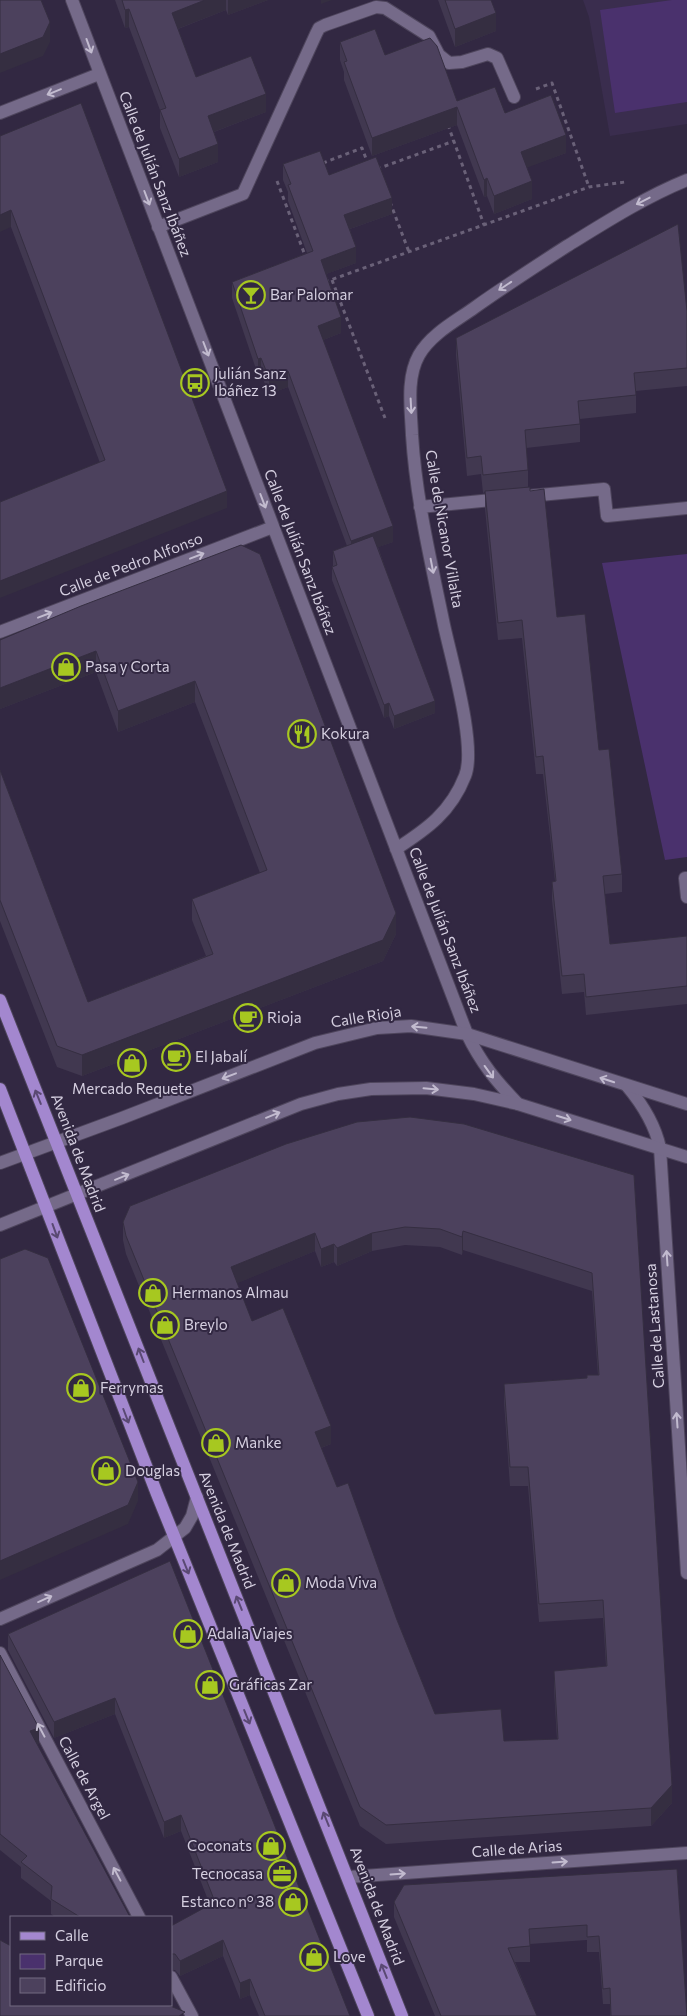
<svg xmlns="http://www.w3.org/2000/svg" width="687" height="2016" font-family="Commissioner,sans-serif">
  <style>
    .built { fill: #3a2d4e }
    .green { fill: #4a316d }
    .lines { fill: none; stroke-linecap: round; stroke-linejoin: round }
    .street-casing { stroke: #4e455c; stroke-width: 14 }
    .secondary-casing { stroke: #4e455c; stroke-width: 14 }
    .primary-casing { stroke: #4e455c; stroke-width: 14 }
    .path { stroke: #6a6178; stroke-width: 3; stroke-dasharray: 4 4; stroke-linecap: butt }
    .street { stroke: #756a89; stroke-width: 12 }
    .secondary { stroke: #756a89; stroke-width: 12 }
    .primary { stroke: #a387cf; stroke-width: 12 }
    .wall { fill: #413850; fill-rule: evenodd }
    .shaded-wall { fill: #352e41 }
    .building { fill: #4c415d; stroke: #352e41; fill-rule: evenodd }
    .oneway { stroke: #c2bbcf }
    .oneway2 { stroke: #5a4973 }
    .labels { text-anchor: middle; stroke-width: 4; stroke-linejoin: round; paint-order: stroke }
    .street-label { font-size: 15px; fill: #d5cfe0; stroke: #322842 }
    .poi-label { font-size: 15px; fill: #d5cfe0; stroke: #322842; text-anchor: start }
  </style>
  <rect width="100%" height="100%" fill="#322842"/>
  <!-- built -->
  <path class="built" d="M583,0H687V124L610,136L589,17Z"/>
  <!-- green -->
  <path class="green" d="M672,0H687V102L615,113L600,10Z
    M687,554V857L665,860L602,563Z"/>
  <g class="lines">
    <defs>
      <path id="street" d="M72,0L467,1034C481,1063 496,1081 518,1104
        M0,113L99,74
        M158,227L243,194L316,34L319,28L325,25L376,7L385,8L429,36L439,55L449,63L462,62L488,54L497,58L514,97
        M529,496L604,489L607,516L687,508
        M420,507L502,499
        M0,632L273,527
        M396,849C427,829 451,812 465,776C477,747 451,658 444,625C431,562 416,499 412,435C411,409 406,378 419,355C431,334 456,321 474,308C505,286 536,266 567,246C606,222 645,197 687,180
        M687,878H685L687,897
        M627,1086C643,1105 655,1124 660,1148L687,1573
        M0,1619L157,1550L185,1528L192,1516L197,1497
        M0,1653L139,1917
        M349,1877L687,1853
        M171,1977L192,2016"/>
      <path id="secondary" d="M0,1163L122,1118L315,1043L377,1028L411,1026L467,1034L687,1104
        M0,1225L301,1104L338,1094L371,1089L426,1088L474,1094L518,1104L687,1157"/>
      <path id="primary" d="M0,1000L402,2016
        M0,1089L157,1494L368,2016"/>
    </defs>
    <!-- street casing -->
    <use href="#street" class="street-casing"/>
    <!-- secondary casing -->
    <use href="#secondary" class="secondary-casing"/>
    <!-- primary casing -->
    <use href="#primary" class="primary-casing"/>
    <!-- path -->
    <path class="path" d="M536,89L552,83L589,187
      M448,125L484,225
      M323,163L362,148L368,164
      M377,169L454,141
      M277,181L306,258
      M390,202L409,252
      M332,280L385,418
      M325,282L589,187L625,182"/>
    <!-- street -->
    <use href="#street" class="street"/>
    <!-- secondary -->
    <use href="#secondary" class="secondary"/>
    <!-- primary -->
    <use href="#primary" class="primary"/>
  </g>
  <!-- wall -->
  <path class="wall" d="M115,0H268L228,15L226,10L178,29L196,77L266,112L214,132L218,162L179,177L160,128V110L129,27L125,28Z
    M438,0H491L496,31L455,47Z
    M340,42L385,55L457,101L505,113L566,153L527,167L532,199L494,214L487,196L484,197L457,125L372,156L344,80V72L340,60Z
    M0,136L227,508L100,463L11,227Z
    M283,164L329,175L392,214L350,229L356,263L326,274L341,333L323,340L393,542L378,547L435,713L394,729L389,716L384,718L332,580V567L333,566V551L347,546L288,387L269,394L261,374L258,375L232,298V282L307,253L288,201V192L283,180Z
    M687,311V386L636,391V413L580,419V442L526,448L528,470V487L530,491L557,617L599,750L622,874V892L605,894L610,944L687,936V1004L586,1015L584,992L562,994L552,900V882L555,881L543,774H536L522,638L498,640L485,509V492L483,493L481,474L467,476L456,356V338Z
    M241,545L396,934L383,961L82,1076L57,1067L0,921V770L88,1002L206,956L192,920V899L260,873L195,702L118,732L96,672L0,709V640Z
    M634,1175L672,1803L651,1826L386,1844L360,1826L126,1254L123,1240V1222ZM405,1245L440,1247L462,1255L463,1250L592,1291L598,1375L587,1378L504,1384V1402L510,1486H528L539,1622L603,1618L606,1666L554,1671V1689L557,1740L504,1741L435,1714L397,1620L337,1487L321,1448L331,1444L252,1321L237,1283L315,1251L321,1267L334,1262L337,1266L372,1251Z
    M170,1561L350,2016H259L250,1995L240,1999L223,1956L180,1976L175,1970H171V1926L210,1905L181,1831L164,1838L115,1714L54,1738L8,1650V1634Z
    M0,1655L39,1744H37L130,1917H55L51,1914V1901L21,1878V1867L0,1850Z
    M677,1869L687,2016H610V2004H603L599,1952H587V1940L530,1944V1962H515L537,2016H435L394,1917V1902Z"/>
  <!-- shaded-wall -->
  <path class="shaded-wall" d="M205,0H226V10L172,31V13Z
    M228,0H268L228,15Z
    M321,0H332L321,4Z
    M129,9V27L125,28V10Z
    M496,13V31L455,47V29Z
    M50,22V42L43,56L0,73V54Z
    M266,94V112L208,134V116Z
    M457,107V125L372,156V138Z
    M566,135V153L521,170V152Z
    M218,144V162L179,177V159Z
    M487,178V196L484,197V180Z
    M532,181V199L494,214V196Z
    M392,198V214L344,231V215Z
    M11,210V227L0,232V215Z
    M356,247V263L321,276V260Z
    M341,317V333L318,342V326Z
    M261,358V374L258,375V359Z
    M288,371V387L269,394V378Z
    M227,491V508L0,598V581Z
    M393,526V542L351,557V541Z
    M96,651V672L0,709V688Z
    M195,681V702L118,732V711Z
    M435,701V713L394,729V716Z
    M389,703V716L384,718V705Z
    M396,913V934L383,961L82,1076V1055Z
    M463,1231V1250L462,1255V1237Z
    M315,1233V1251L231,1286V1267Z
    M372,1233V1251L337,1266V1248Z
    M334,1244V1262L321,1267V1249Z
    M331,1426V1444L315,1450V1432Z
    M138,1482V1501L128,1524L0,1580V1561Z
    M115,1698V1714L54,1738V1722Z
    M39,1728V1744L30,1747V1731Z
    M672,1785V1803L651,1826V1808Z
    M181,1815V1831L164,1838V1822Z
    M223,1940V1956L180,1976V1961Z
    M250,1979V1995L240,1999V1983Z"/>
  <!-- building -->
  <path class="building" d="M0,0H41L50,22L43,37L0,54Z
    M122,0H205L172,13L196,77L251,56L266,94L208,116L218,144L179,159L160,110L166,108L129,9L125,10Z
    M445,0H491L496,13L455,29Z
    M375,29L385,55L430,38L437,46L457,101L495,87L505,113L551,95L566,135L521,152L532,181L494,196L487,178L484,180L457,107L372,138L344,62L347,61L340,42Z
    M81,103L227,491L0,581V502L105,460L11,210L0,215V136Z
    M320,151L329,175L376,157L392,198L344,215L356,247L321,260L341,317L318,326L393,526L351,541L288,371L269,378L261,358L258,359L232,282L313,251L288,185L291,184L283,164Z
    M678,224L687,311V368L634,373L636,395L578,401L580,424L525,430L528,470L483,475L481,456L467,458L456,338Z
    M530,487V491L544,489L557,617L585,614L599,750L609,749L622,874L603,876L610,944L687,936V986L586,997L584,974L562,976L552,882L556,881L543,756L536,757L522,620L498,623L485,491Z
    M373,536L435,701L394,716L389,703L384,705L332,567L337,565L333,551Z
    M241,545L260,554L396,913L383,940L82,1055L57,1046L0,900V770L88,1002L213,954L192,899L267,870L195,681L118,711L96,651L0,688V640L81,606Z
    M410,1117L464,1124L634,1175L672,1785L651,1808L386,1825L360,1807L126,1236L123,1222L130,1206L286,1144L357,1122ZM405,1227L440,1229L462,1237L463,1231L592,1273L599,1375H587V1378L504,1384L510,1467H528L539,1604L603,1600L607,1666L554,1671L558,1739L504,1741L501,1709L435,1714L397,1620L348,1483L337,1487L315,1432L331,1426L283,1308L252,1321L231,1267L315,1233L321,1249L334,1244L337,1248L372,1233Z
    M25,1249L48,1258L138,1482L128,1505L0,1561V1259Z
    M170,1561L350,2016H265L250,1979L240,1983L223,1940L180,1961L175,1954H171V1926L215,1902L181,1815L164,1822L115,1698L54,1722L8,1634Z
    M0,1655L39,1728L30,1731L130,1917H80L51,1899L52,1886L21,1862L27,1856L0,1834Z
    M677,1869L687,2016H611L610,1988L603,1989L599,1936L587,1937V1925L529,1929L530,1946L508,1948L537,2016H441L394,1902L404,1885Z
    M0,1940L11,1946V2005H168L185,2012L179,2016H0Z"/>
  <!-- one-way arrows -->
  <defs><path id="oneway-shaft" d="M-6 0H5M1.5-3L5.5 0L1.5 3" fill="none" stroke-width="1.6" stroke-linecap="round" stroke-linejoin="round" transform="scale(1.25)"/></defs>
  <g class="oneway">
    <use href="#oneway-shaft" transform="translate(89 46) rotate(70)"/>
    <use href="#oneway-shaft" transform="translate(54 92) rotate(158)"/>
    <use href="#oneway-shaft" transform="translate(147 198) rotate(69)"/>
    <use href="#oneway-shaft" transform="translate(643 201) rotate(153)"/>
    <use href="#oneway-shaft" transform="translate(505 286) rotate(146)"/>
    <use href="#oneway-shaft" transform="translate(206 349) rotate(69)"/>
    <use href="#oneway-shaft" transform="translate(411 406) rotate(87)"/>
    <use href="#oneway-shaft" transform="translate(263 501) rotate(69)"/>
    <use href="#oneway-shaft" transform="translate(197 556) rotate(-21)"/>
    <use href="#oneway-shaft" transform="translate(432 566) rotate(79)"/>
    <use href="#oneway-shaft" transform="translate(45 615) rotate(-21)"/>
    <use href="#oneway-shaft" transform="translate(419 1027) rotate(-175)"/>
    <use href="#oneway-shaft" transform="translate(489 1072) rotate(54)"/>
    <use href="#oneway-shaft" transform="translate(229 1076) rotate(159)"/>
    <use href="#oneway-shaft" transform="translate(607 1080) rotate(-162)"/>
    <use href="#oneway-shaft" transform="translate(431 1089) rotate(5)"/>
    <use href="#oneway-shaft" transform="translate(273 1115) rotate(-22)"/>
    <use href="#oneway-shaft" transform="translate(564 1118) rotate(17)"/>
    <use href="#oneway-shaft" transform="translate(122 1177) rotate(-22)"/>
    <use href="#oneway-shaft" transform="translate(667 1258) rotate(-94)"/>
    <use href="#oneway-shaft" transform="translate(677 1420) rotate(-94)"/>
    <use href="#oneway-shaft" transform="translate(45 1599) rotate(-24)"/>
    <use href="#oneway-shaft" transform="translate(41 1730) rotate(-118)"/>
    <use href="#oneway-shaft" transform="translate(560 1862) rotate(-4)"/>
    <use href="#oneway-shaft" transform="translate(117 1874) rotate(-118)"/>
    <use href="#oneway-shaft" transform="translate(398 1874) rotate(-4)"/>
  </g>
  <g class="oneway2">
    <use href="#oneway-shaft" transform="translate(38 1097) rotate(-112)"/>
    <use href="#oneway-shaft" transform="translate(55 1231) rotate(70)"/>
    <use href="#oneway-shaft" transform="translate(141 1355) rotate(-111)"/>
    <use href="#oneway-shaft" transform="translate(126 1416) rotate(69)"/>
    <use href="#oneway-shaft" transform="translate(186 1567) rotate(68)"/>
    <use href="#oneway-shaft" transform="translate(239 1603) rotate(-112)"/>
    <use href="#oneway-shaft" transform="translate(247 1717) rotate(68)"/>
    <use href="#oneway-shaft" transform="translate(326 1819) rotate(-112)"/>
    <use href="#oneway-shaft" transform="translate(384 1971) rotate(-112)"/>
  </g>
  <!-- icons -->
  <defs>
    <symbol id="bar-ring" viewBox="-11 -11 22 22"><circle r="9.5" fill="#322842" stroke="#a7c820" stroke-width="1.5"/><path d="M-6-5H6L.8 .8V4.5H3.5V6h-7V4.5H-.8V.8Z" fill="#a7c820"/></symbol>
    <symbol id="bus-ring" viewBox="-11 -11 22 22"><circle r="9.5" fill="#322842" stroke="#a7c820" stroke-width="1.5"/><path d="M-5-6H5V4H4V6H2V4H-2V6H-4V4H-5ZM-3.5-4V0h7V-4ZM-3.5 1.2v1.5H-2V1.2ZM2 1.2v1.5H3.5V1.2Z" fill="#a7c820"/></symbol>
    <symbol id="shop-ring" viewBox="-11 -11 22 22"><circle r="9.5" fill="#322842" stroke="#a7c820" stroke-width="1.5"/><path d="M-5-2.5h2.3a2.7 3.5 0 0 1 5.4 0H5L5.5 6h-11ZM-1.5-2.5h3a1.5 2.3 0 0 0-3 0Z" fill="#a7c820"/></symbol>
    <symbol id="restaurant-ring" viewBox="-11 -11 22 22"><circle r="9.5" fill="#322842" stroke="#a7c820" stroke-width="1.5"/><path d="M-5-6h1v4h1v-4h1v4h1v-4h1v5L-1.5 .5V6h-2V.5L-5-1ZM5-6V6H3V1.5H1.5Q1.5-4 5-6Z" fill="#a7c820"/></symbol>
    <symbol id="cafe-ring" viewBox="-11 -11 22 22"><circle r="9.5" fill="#322842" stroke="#a7c820" stroke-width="1.5"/><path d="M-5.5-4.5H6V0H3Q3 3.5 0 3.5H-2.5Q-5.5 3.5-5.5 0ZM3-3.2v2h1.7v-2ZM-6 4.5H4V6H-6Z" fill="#a7c820"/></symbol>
    <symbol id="office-ring" viewBox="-11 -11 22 22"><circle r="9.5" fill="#322842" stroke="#a7c820" stroke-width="1.5"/><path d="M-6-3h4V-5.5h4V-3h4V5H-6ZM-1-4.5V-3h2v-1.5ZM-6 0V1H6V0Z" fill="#a7c820"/></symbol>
  </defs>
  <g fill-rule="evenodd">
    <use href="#bar-ring" x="235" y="279" width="32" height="32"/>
    <use href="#bus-ring" x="179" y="367" width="32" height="32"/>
    <use href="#shop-ring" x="50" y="651" width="32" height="32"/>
    <use href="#restaurant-ring" x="286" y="718" width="32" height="32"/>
    <use href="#cafe-ring" x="232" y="1002" width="32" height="32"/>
    <use href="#cafe-ring" x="160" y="1041" width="32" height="32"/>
    <use href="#shop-ring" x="116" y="1047" width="32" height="32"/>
    <use href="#shop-ring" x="137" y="1277" width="32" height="32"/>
    <use href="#shop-ring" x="149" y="1309" width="32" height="32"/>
    <use href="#shop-ring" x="65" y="1372" width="32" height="32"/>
    <use href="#shop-ring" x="200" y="1427" width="32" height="32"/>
    <use href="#shop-ring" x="90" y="1455" width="32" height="32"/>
    <use href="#shop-ring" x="270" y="1567" width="32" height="32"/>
    <use href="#shop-ring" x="172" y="1618" width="32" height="32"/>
    <use href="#shop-ring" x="194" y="1669" width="32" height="32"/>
    <use href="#shop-ring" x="255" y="1830" width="32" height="32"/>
    <use href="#office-ring" x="266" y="1858" width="32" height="32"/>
    <use href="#shop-ring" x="277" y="1886" width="32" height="32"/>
    <use href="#shop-ring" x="298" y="1941" width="32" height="32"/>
  </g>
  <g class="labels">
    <!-- street labels -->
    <g class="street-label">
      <text transform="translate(155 174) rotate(69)" y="5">Calle de Julián Sanz Ibáñez</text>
      <text transform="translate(444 529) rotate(80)" y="5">Calle de Nicanor Villalta</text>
      <text transform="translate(300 552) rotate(69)" y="5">Calle de Julián Sanz Ibáñez</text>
      <text transform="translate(131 565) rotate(-21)" y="5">Calle de Pedro Alfonso</text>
      <text transform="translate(445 930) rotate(69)" y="5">Calle de Julián Sanz Ibáñez</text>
      <text transform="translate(366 1017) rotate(-9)" y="5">Calle Rioja</text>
      <text transform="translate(78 1153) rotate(69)" y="5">Avenida de Madrid</text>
      <text transform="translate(655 1326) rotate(-94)" y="5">Calle de Lastanosa</text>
      <text transform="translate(227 1530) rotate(68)" y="5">Avenida de Madrid</text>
      <text transform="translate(84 1778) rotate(62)" y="5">Calle de Argel</text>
      <text transform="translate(517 1849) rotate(-4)" y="5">Calle de Arias</text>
      <text transform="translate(377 1906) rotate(69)" y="5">Avenida de Madrid</text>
    </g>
    <!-- poi labels -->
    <g class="poi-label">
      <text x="270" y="300">Bar Palomar</text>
      <text x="214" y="379">Julián Sanz<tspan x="214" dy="17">Ibáñez 13</tspan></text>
      <text x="85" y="672">Pasa y Corta</text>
      <text x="321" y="739">Kokura</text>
      <text x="267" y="1023">Rioja</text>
      <text x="195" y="1062">El Jabalí</text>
      <text x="132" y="1094" text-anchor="middle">Mercado Requete</text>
      <text x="172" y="1298">Hermanos Almau</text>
      <text x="184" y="1330">Breylo</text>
      <text x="100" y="1393">Ferrymas</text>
      <text x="235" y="1448">Manke</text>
      <text x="125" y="1476">Douglas</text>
      <text x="305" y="1588">Moda Viva</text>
      <text x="207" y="1639">Adalia Viajes</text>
      <text x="229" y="1690">Gráficas Zar</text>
      <text x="252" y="1851" text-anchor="end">Coconats</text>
      <text x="263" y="1879" text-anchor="end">Tecnocasa</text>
      <text x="274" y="1907" text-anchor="end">Estanco nº 38</text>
      <text x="333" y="1962">Love</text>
    </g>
  </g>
  <!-- legend -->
  <rect x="10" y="1916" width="162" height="90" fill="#322842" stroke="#736b81"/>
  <rect x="20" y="1932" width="25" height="8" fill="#a387cf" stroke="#736b81"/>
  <text x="55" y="1941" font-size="15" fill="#d5cfe0">Calle</text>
  <rect x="20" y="1954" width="25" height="15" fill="#4a316d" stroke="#736b81"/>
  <text x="55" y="1966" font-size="15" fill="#d5cfe0">Parque</text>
  <rect x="20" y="1978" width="25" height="15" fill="#4c415d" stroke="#736b81"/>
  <text x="55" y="1991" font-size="15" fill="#d5cfe0">Edificio</text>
</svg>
